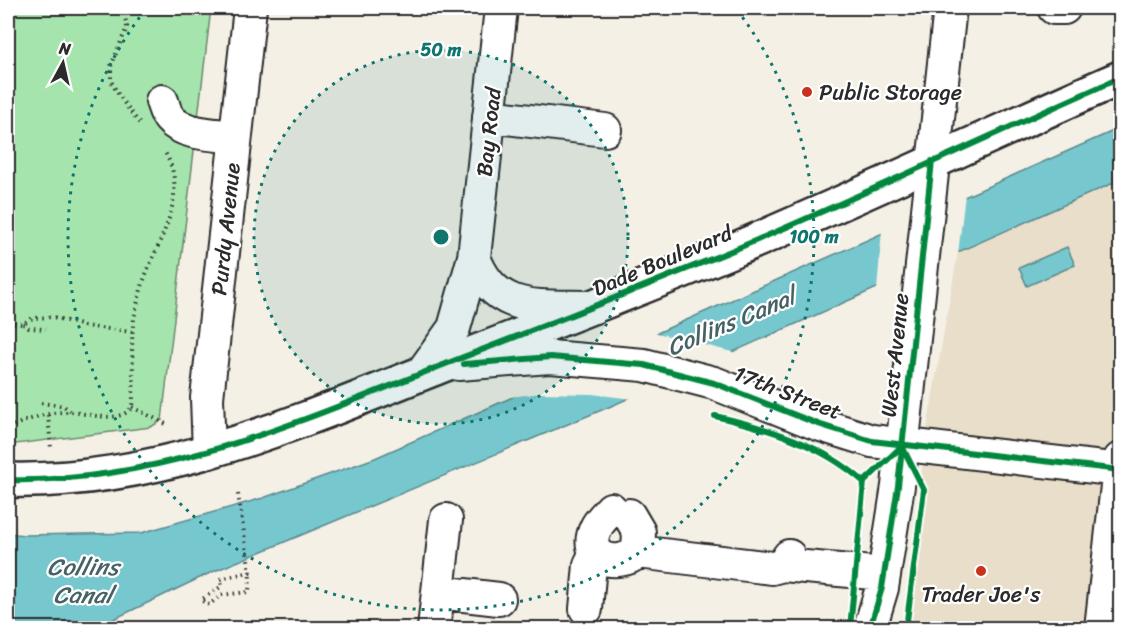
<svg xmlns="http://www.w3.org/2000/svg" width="1128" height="636" font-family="Sriracha,sans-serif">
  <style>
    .built { fill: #e9dec9 }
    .green { fill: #a5e5ad; stroke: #68886c; stroke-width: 1.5 }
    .water { fill: #77c8ce; stroke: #59898d; stroke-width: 1.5 }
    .pier { fill: #f5f0e6 }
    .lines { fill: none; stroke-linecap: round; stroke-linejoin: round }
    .minor-casing { stroke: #2b2b2b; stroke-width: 36 }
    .major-casing { stroke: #2b2b2b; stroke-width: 38 }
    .path { stroke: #2b2b2b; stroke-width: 4; stroke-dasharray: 1.5 4.5; stroke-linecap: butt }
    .minor { stroke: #fff; stroke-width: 32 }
    .major { stroke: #fff; stroke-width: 33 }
    .cycleway-casing { stroke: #fff; stroke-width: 10 }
    .cycleway { stroke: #00873e; stroke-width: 6 }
    .ring { fill: none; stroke: #0f766e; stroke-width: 3; stroke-dasharray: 3 6 }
    .poi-dot { fill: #c8321e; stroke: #fff; stroke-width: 2 }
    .labels { text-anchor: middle; stroke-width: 4.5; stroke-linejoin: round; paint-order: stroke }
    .poi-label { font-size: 22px; fill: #2b2b2b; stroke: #fff; text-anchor: start }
    .street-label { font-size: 22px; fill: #2b2b2b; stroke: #fff }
    .water-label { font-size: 24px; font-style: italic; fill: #466264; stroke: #fff }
    .centre { fill: #0f766e; stroke: #fff; stroke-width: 3 }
    .ring-label { font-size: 18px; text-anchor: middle; font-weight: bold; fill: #0f766e; stroke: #fff; stroke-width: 4.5; stroke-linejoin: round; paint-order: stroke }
  </style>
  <rect width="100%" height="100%" fill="#f5f0e6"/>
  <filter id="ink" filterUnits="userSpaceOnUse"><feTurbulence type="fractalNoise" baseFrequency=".0167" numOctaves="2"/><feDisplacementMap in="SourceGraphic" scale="12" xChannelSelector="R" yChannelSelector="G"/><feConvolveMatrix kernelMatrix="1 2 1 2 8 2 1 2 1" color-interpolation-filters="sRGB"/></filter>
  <g filter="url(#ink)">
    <!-- built -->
    <path class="built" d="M1120,180V628H910L924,446L958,251Z"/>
    <!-- green -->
    <path class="green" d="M8,8H211L162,420L151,427L8,445Z"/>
    <!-- water -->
    <path class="water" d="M1120,128V180L609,407L210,573L95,628H8V533L24,535L141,533L263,498L375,458Z
      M1067,247L1075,265L1027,286L1019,268Z"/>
    <!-- pier -->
    <path class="pier" d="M965,194L958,254L877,290L882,230Z
      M653,332L736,353L633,399L592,394L542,393L502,398Z"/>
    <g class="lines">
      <defs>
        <path id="minor" d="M1054,8H1064
          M162,101C164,107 166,115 170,119C183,135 217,134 235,137
          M489,116L605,130
          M474,257C495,316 542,305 594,307
          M459,364L550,357L644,365L714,383L818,424L872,441L1120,470
          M421,374L454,328L474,257L501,8
          M209,452L207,398L250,8
          M611,509C606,515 599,521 596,528C581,559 617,569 638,552L639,532L629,515
          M638,552L772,568L783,565L789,556
          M783,565L884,574
          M438,592L499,599
          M586,609L590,565L596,552
          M434,628L446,520
          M870,628L882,588L898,486L950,8
          M1101,628L1120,459"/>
        <path id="major" d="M8,480C161,484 303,420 443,365C544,326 644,287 743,246C870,192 994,133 1120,78"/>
      </defs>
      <!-- minor casing -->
      <use href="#minor" class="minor-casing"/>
      <!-- major casing -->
      <use href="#major" class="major-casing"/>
      <!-- path -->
      <path class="path" d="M123,8L127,27L111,66V81L119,96L139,123
        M8,322L22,324L33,318L53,317L84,326L132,332
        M23,324L29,328L46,329
        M41,403L64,406L70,411
        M132,407L166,424
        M48,415L51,448
        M8,428C27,420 49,411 70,412C88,413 119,425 132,407C136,378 129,348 134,319C137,303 142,284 148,269C163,233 189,190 164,151
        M238,494L250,572L220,579L222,586L201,600L209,605L221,595L249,592L250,572"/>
      <!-- minor -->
      <use href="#minor" class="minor"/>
      <!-- major -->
      <use href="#major" class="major"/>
      <defs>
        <path id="cycleway" d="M464,364L550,357L644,365L714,383L818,424L872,441L1120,470
          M715,416C770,429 821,444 864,482
          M902,446L924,490L906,628
          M8,480C161,484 303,420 443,365C544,326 644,287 743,246C870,192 994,133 1120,78
          M850,628L864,482L902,446
          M870,628L882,588L898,486L932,161"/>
      </defs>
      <!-- cycleway casing -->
      <use href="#cycleway" class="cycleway-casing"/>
      <!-- cycleway -->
      <use href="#cycleway" class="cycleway"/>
    </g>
  </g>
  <!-- distance rings -->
  <circle cx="441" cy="237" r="187" fill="#0f766e" fill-opacity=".12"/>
  <g class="ring">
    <circle cx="441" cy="237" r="187"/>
    <path d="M737 10A373 373 0 1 1 145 10"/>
  </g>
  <!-- markers -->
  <g class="poi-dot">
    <circle cx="807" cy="92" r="6"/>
    <circle cx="981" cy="571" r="6"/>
  </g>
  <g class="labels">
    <!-- poi labels -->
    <g class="poi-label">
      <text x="819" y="100">Public Storage</text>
      <text x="981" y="602" text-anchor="middle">Trader Joe's</text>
    </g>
    <!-- street labels -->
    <g class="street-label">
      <text transform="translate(488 132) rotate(-84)" y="8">Bay Road</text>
      <text transform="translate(225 229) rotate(-84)" y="8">Purdy Avenue</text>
      <text transform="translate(662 260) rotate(-23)" y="8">Dade Boulevard</text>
      <text transform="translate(894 355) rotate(-84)" y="8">West Avenue</text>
      <text transform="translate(788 392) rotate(21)" y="8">17th Street</text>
    </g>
    <!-- water labels -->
    <g class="water-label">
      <text transform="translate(731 322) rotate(-23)" y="8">Collins Canal</text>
      <text x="83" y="575">Collins<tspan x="83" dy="28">Canal</tspan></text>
    </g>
  </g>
  <circle cx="441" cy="237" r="9" class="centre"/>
  <g class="ring-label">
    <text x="441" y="56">50 m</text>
    <text x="814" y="243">100 m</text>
  </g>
  <!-- margin -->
  <rect width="1128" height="636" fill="none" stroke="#fff" stroke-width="30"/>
  <rect x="15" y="15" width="1098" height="606" fill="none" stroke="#2b2b2b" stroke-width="2" filter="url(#ink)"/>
  <!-- north arrow -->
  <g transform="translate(63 63) rotate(8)" stroke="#ffffff" stroke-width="4.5" paint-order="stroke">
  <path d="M0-4.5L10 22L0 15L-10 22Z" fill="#2b2b2b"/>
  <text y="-9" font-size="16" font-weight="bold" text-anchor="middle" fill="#2b2b2b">N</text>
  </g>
</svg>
